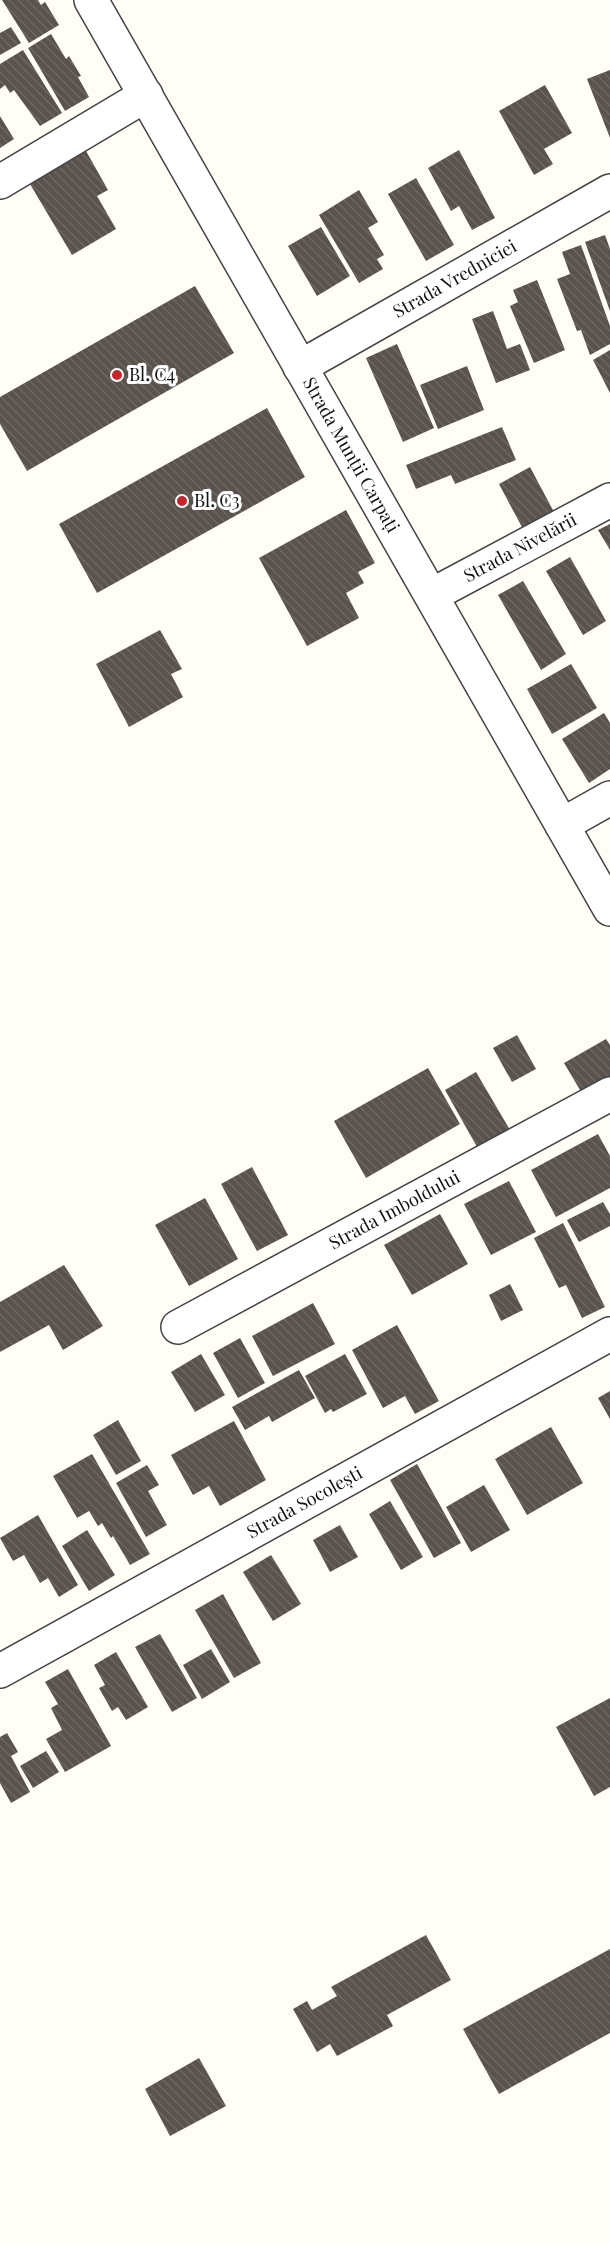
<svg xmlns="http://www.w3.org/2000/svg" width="610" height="2243" font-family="'Playfair Display',serif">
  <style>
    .building { fill: url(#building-back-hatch) }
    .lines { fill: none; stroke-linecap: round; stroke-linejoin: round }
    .minor-casing { stroke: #444; stroke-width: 36 }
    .minor { stroke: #fff; stroke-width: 33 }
    .poi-dot { fill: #c4262e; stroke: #fff; stroke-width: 2 }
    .labels { text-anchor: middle; stroke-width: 6; stroke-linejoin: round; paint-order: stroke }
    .street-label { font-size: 18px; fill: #111; stroke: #fff }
    .poi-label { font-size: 18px; fill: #111; stroke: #fff; text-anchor: start }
  </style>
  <defs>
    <pattern id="building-back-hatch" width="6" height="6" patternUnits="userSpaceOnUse" patternTransform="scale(1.5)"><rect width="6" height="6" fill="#5a524d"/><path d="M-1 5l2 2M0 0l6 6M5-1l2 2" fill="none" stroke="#6d6662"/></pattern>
  </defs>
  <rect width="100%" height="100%" fill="#fffdf5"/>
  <!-- building -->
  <path class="building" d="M2,0H38L41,5L45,2L59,25L29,43Z
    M11,27L21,43L0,55V33Z
    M51,34L66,59L69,56L81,76L78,77L89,97L65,111L28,48Z
    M23,50L62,113L40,126L14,90L10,93L5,85L0,89V64Z
    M610,70V138L587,79Z
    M545,85L572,133L544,149L553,164L534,175L499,111Z
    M0,116L14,139L0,148Z
    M459,150L495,218L472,230L459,206L451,211L428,168Z
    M86,151L108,190L97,196L116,229L72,255L30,184Z
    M416,178L454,245L426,261L388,194Z
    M359,190L378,222L368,228L384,255L377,259L383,269L359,283L319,215Z
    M321,227L350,276L317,296L288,246Z
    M605,235L610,249V311L585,242Z
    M581,245L610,326V344L590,355L581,330L577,331L557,279L570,274L562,252Z
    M537,280L565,350L534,363L510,306L518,302L513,290Z
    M195,286L234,353L27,471L0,424V397Z
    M493,311L507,349L520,344L530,370L496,383L472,319Z
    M397,344L434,428L403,442L366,358Z
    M610,350V393L593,360Z
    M467,366L484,410L438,429L420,385Z
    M267,408L305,477L97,593L59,524Z
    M502,427L516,460L455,484L451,475L416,489L406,465Z
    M530,467L554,512L523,529L499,484Z
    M346,510L375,563L358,572L364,583L346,593L359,618L307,646L259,558Z
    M610,524V550L598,530Z
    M570,557L606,621L583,635L546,571Z
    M523,581L566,654L541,670L498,595Z
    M160,630L182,669L171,674L183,697L129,727L96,664Z
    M571,664L597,708L552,734L527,689Z
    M604,713L610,723V769L589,783L562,739Z
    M517,1035L536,1069L512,1082L493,1048Z
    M606,1039L610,1045V1079L583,1095L564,1063Z
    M428,1068L460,1124L366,1178L334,1121Z
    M476,1072L513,1135L481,1154L445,1090Z
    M598,1134L610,1156V1188L556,1217L531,1170Z
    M252,1167L288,1235L257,1251L221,1184Z
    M509,1181L536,1232L491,1255L464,1204Z
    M205,1198L238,1259L189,1286L155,1225Z
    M603,1202L610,1214V1226L579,1242L567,1220Z
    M440,1214L468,1264L412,1295L384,1245Z
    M563,1223L605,1307L582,1318L566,1285L559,1288L534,1238Z
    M64,1265L103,1326L63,1350L49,1325L0,1352V1302Z
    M510,1284L523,1310L501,1321L489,1295Z
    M313,1303L335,1344L273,1376L252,1336Z
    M397,1325L439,1401L415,1414L405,1396L383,1408L352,1350Z
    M240,1338L265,1383L238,1398L213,1353Z
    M201,1354L225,1395L195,1412L171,1372Z
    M345,1354L367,1394L333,1412L331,1409L325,1413L305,1376Z
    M299,1370L315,1398L272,1422L269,1416L245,1430L232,1407Z
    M610,1391V1419L598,1398Z
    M118,1420L141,1461L116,1475L93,1435Z
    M234,1421L266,1480L220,1506L209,1486L193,1495L171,1455Z
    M551,1427L583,1483L527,1515L495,1459Z
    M92,1454L150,1554L130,1565L113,1536L111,1538L102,1523L98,1526L89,1511L77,1518L53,1476Z
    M417,1464L461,1543L434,1558L390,1480Z
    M147,1465L159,1485L148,1491L167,1525L146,1537L116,1483Z
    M484,1485L510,1530L471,1552L446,1507Z
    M390,1501L423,1557L401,1570L369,1514Z
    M38,1515L78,1585L59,1597L48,1578L40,1583L24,1555L13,1561L0,1538Z
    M340,1525L358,1557L330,1572L313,1540Z
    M87,1530L115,1575L89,1591L62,1546Z
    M271,1555L301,1604L273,1621L243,1572Z
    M223,1594L261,1663L234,1678L195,1610Z
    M160,1634L197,1698L172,1712L135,1647Z
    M211,1649L230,1682L202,1699L183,1665Z
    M116,1652L148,1707L126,1720L118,1707L112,1711L99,1688L105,1685L94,1665Z
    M68,1669L111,1746L65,1772L46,1739L62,1730L51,1708L58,1704L45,1682Z
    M610,1698V1787L594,1796L556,1727Z
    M7,1733L18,1752L11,1756L30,1792L11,1803L0,1783V1737Z
    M46,1751L59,1772L33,1788L20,1766Z
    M426,1935L451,1980L387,2015L393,2026L337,2056L330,2044L317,2052L293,2009L307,2001L312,2010L337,1996L331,1987Z
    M610,1949V2033L499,2094L463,2029Z
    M199,2058L226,2106L170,2136L145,2089Z"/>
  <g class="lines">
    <defs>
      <g id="minor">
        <path id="s1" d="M91,0L610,909"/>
        <path d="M0,182L146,95"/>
        <path id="s2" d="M300,367L610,191"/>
        <path id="s3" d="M432,595L610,500"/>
        <path d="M562,825L610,798"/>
        <path id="s4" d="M178,1327L610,1094"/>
        <path id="s5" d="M0,1671L610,1334"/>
      </g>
    </defs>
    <!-- minor casing -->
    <use href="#minor" class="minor-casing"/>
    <!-- minor -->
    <use href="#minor" class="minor"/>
  </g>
  <!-- markers -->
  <g class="poi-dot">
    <circle cx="117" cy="375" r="6"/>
    <circle cx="182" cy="501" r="6"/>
  </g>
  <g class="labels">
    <!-- street labels -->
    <g class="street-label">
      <text dy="6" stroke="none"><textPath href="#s2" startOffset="178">Strada Vredniciei</textPath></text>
      <text dy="6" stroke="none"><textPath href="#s1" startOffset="524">Strada Munții Carpați</textPath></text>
      <text dy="6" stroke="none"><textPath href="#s3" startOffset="100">Strada Nivelării</textPath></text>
      <text dy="6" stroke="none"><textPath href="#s4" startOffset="246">Strada Imboldului</textPath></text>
      <text dy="6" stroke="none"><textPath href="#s5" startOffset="348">Strada Socolești</textPath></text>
    </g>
    <!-- poi labels -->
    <g class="poi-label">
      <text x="129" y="381">Bl. C4</text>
      <text x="194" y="507">Bl. C3</text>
    </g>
  </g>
</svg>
